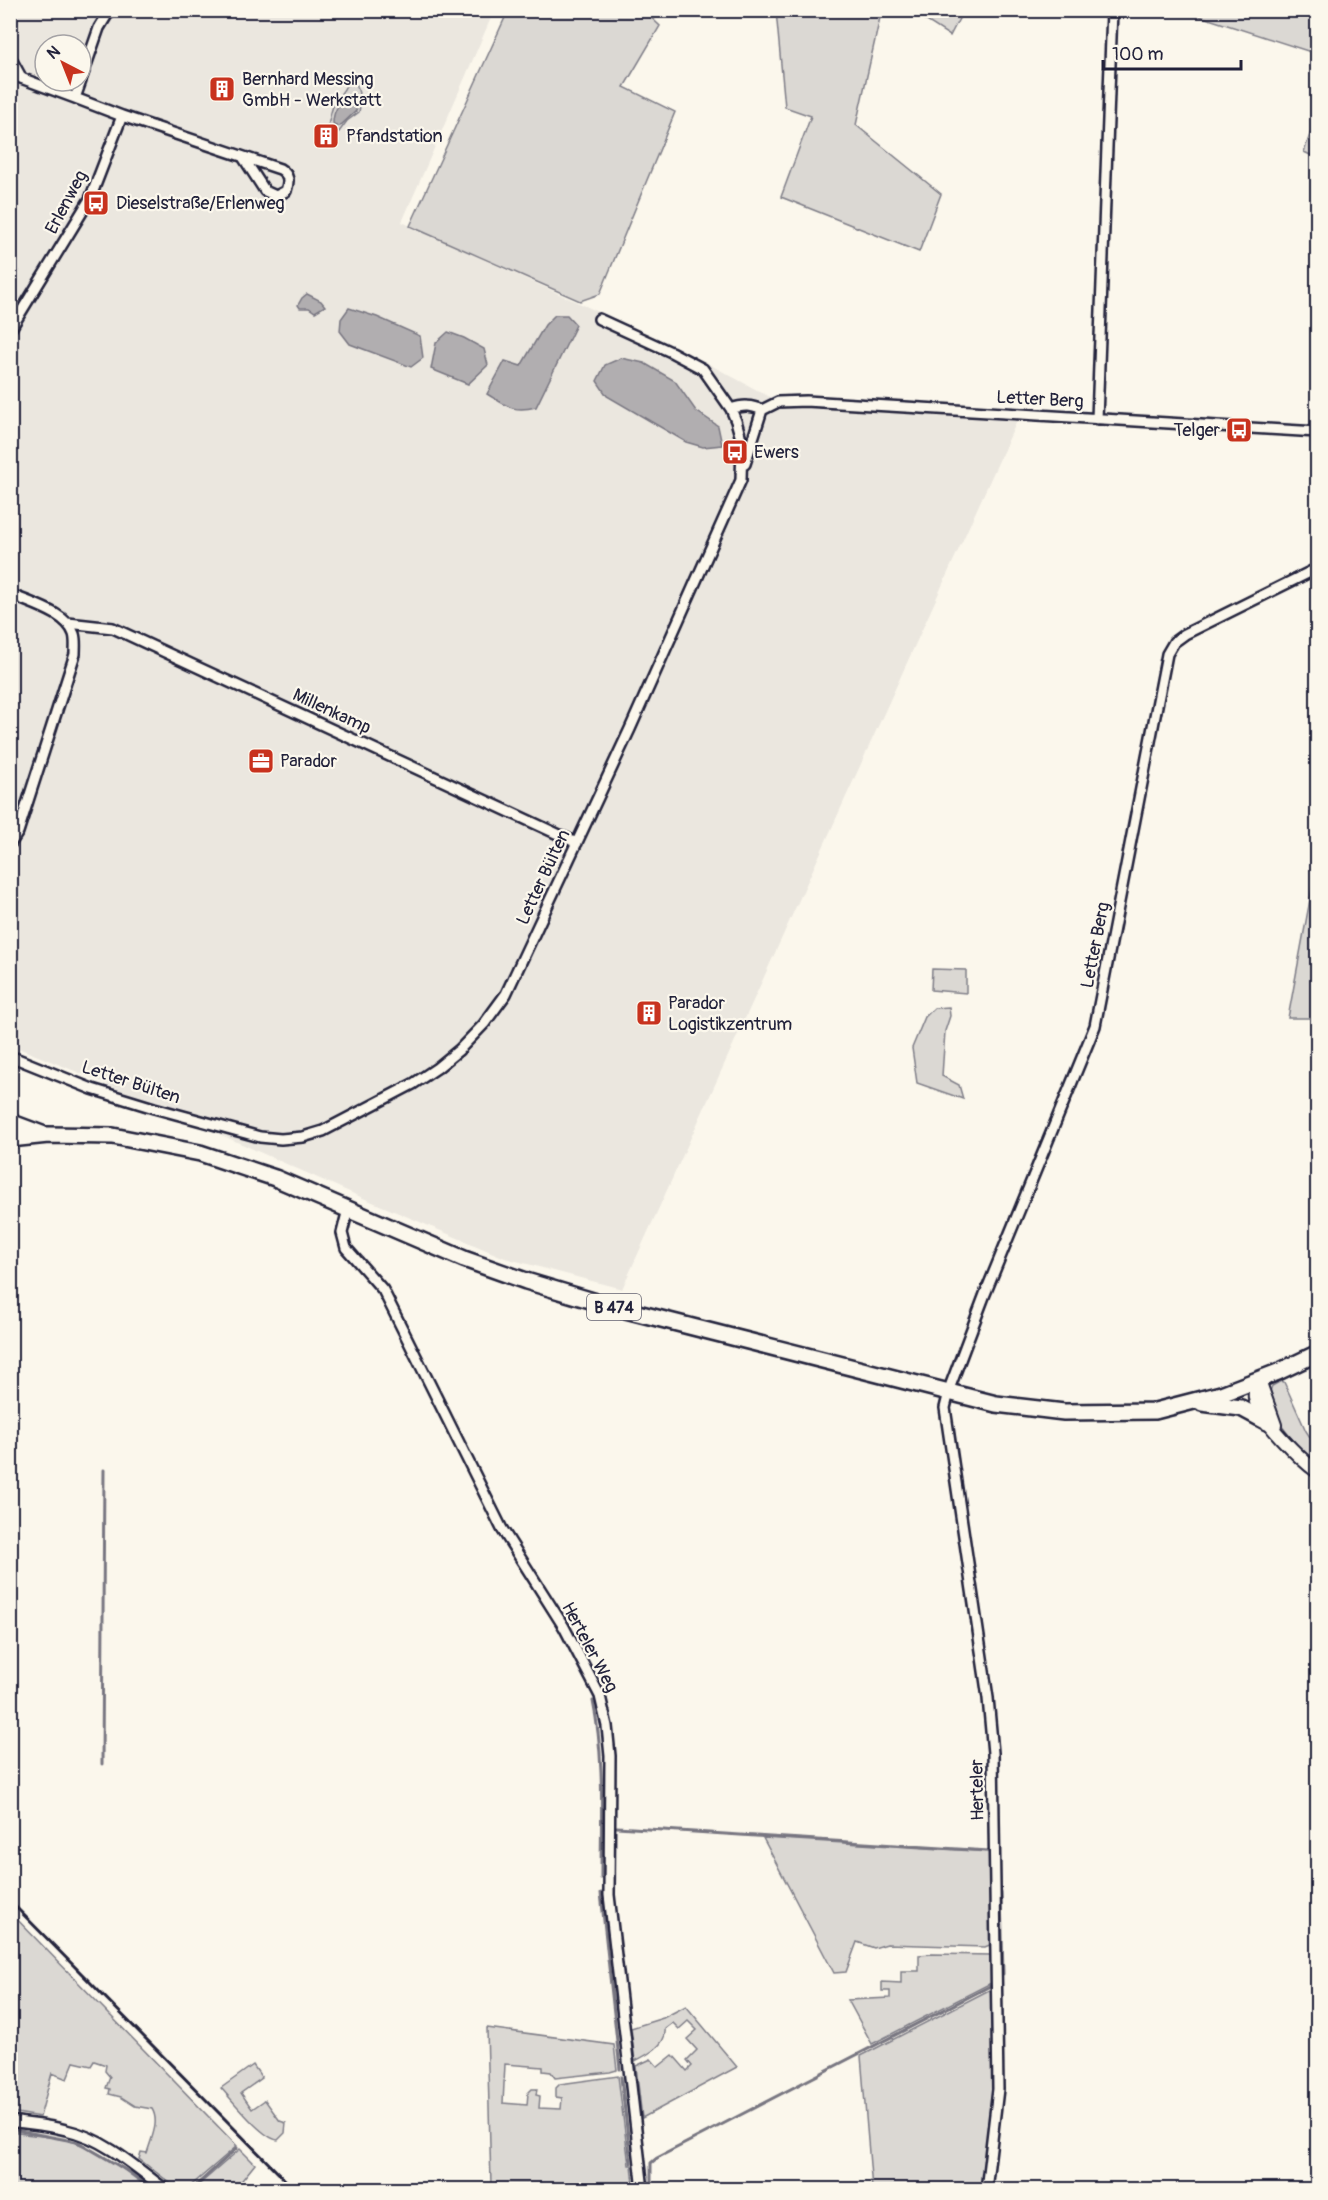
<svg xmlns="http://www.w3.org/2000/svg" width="1328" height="2200" font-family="Pangolin,sans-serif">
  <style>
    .built { fill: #ebe7df; fill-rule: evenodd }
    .green { fill: #dbd8d3; stroke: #7e7d87; stroke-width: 1.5 }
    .water { fill: #b1aeb0; stroke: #787681; stroke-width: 1.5 }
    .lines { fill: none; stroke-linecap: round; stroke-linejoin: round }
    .stream { stroke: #787681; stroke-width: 3 }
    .minor-casing { stroke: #22223b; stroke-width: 14 }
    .tertiary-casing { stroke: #22223b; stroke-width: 16 }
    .primary-casing { stroke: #22223b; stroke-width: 20 }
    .minor { stroke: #fbf7ec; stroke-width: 9 }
    .tertiary { stroke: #fbf7ec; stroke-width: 12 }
    .primary { stroke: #fbf7ec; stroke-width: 15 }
    .rail { stroke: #22223b; stroke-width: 3 }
    .labels { text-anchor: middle; stroke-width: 4.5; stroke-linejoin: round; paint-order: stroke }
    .shield { fill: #fbf7ec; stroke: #636270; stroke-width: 1.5 }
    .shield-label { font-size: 16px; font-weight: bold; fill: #22223b }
    .poi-label { font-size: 18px; fill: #22223b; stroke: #fbf7ec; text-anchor: start }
    .street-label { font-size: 18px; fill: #22223b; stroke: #fbf7ec }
  </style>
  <rect width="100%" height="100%" fill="#fbf7ec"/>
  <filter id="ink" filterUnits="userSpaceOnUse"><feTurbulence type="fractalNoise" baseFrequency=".0167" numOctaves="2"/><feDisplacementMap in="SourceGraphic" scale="12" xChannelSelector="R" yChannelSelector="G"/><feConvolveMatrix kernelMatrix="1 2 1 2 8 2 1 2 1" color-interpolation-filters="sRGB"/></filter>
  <g filter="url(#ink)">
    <!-- built -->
    <path class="built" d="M10,11H494L402,222L688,353L781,403L1017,421L622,1289L505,1258L363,1198L102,1082L11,1045ZM45,45H81V81H45Z"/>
    <!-- green -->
    <path class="green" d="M877,10L881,13L856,125L941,194L919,252L781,197L811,116L785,107L776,11Z
      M508,11H644L660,26L624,87L675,112L600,294L580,301L410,226Z
      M911,11H963L950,36Z
      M1184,11H1317V54Z
      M354,75L361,101L359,112L347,121L339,132L333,131L328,126C330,117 331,108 336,100C343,91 345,89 349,78Z
      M1317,114V158L1304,152Z
      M1317,862V1018H1288Z
      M932,969L966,970V993L931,990Z
      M949,1007L950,1016L945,1031L942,1076L959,1085L963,1099L917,1083L912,1048L925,1017L934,1008Z
      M1281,1381L1284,1382L1306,1431L1317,1448V1465C1301,1450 1259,1410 1272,1386Z
      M763,1838L990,1852L992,1944L985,1947L887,1944L874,1948L857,1942L846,1972L834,1973Z
      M10,1912L237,2146L187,2189H178L139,2159L141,2152L147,2153C151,2139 160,2122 152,2109L135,2106L121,2097L109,2094L110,2089L106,2088L110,2077L105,2071L106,2065L94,2061L91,2066L74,2062L67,2079L52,2073L40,2117L11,2112Z
      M932,1954L992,1955L993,1982L872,2044L848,2000L890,1998V1991H882V1982L901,1983V1971H919V1955Z
      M993,1988L994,2087L982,2189H872L861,2056Z
      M686,2006L737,2067L642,2118L636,2066L651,2059L658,2067L673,2055L687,2071L692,2066L687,2060L697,2050L687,2039L697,2030L688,2021L679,2029L673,2023L665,2029C667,2045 647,2055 635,2061L631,2028L663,2018Z
      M487,2028L614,2045L617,2070L610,2072L555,2078L551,2072L543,2071V2067L505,2064L503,2103L527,2105L528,2093L532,2089H537L536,2095L540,2096L539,2108L561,2109L562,2098L556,2097V2088L560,2084L618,2076L629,2165H632L634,2184L491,2185Z
      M253,2065L262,2078L241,2093L252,2109L265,2100L280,2121L286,2123L285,2133L278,2140C263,2139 232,2100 221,2088Z
      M11,2132C29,2135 48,2136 66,2140C97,2147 125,2171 150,2189H11Z
      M240,2149L255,2164L235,2189H194Z"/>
    <!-- water -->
    <path class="water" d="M347,98L354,100L358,104L356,111L340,126H336L333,123C333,113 338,102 347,98Z
      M307,294L321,301L325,306L315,312L309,308H300L298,305L302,298Z
      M349,308L377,317L420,336L423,358L411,367L350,344L340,331L341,319Z
      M555,315H567L576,325L536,407C513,413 507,406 487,394L505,361L521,366L545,325Z
      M448,332L464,338L484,349L488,365L468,384L431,369L436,343Z
      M621,358L644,363L675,381L696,411L718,426L722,445L703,447L686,442L607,396L597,381L605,365Z"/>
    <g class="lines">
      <!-- stream -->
      <path class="stream" d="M10,269L18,271
        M593,1701C605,1759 601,1819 601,1878
        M102,1764L104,1470
        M617,1827L989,1851
        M601,1893L620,2069
        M1001,1893L1003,1974
        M621,2077L631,2163
        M10,2129L78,2142L131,2173L153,2190
        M191,2190L237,2148
        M651,2190V2163L657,2158L992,1985"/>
      <defs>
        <path id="minor" d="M10,57L21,77
          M10,74L75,98
          M81,80L99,28L110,10
          M81,81L75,98L122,116L280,169C290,175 289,182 286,191L276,196L265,191L243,157
          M10,330L90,199L122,116
          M731,409C743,405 751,405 762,410
          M762,410L778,402L806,401L1318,432
          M1097,419L1112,10
          M745,464L762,410
          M10,594C31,604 66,612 74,634C76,640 75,647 75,654L18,832L10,844
          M68,623L113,628L577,843
          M10,1056L92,1089L154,1108L260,1137L281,1139L303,1137L323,1131L413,1084L437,1068L459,1050L484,1024L506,994L630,729L741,480L742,442L736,421L731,409L703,369L671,352L599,319
          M348,1209L342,1233L346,1248L383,1290L502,1529L564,1627L600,1696L607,1726L610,1756L609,1895L643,2190
          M10,2121C29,2124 48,2125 66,2130C103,2138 136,2167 166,2190
          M986,2190L998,2089L993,1753L988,1698L945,1408L951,1384L985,1294L1095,1026L1167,654L1174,642L1185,634L1318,568"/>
        <path id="tertiary" d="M1259,1380C1256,1386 1254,1392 1255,1398C1258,1418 1301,1460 1318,1472
          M1259,1380L1275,1425"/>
        <path id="primary" d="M10,1122L42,1134
          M10,1139L48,1135L113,1136L200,1153L275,1178L464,1259L526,1281L610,1306L996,1404L1064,1412L1155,1411L1221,1394L1278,1372L1318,1353
          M1202,1403L1241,1408L1267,1422"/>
      </defs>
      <!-- minor casing -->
      <use href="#minor" class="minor-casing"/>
      <!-- tertiary casing -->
      <use href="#tertiary" class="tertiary-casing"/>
      <!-- primary casing -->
      <use href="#primary" class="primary-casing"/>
      <!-- minor -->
      <use href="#minor" class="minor"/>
      <!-- tertiary -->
      <use href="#tertiary" class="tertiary"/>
      <!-- primary -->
      <use href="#primary" class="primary"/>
      <!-- rail -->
      <path class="rail" d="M10,1901L295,2190"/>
    </g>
  </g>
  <!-- icons -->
  <defs>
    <symbol id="building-square" viewBox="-11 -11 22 22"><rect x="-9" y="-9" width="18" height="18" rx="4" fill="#c8321e" stroke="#fbf7ec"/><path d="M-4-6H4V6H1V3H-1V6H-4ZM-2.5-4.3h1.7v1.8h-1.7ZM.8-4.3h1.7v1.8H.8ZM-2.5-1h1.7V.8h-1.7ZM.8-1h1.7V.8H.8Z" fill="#fff"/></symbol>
    <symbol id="bus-square" viewBox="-11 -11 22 22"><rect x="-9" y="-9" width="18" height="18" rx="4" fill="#c8321e" stroke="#fbf7ec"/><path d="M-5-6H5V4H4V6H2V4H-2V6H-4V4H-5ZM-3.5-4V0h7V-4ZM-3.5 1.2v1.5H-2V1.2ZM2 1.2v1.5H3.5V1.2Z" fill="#fff"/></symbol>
    <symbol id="office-square" viewBox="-11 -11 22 22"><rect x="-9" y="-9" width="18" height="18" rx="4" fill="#c8321e" stroke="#fbf7ec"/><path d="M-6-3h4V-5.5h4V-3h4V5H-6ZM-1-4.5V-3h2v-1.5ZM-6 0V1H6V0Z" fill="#fff"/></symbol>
  </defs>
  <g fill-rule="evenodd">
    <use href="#building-square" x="207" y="74" width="30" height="30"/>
    <use href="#building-square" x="311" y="121" width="30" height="30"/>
    <use href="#bus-square" x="81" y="188" width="30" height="30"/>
    <use href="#bus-square" x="1224" y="415" width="30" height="30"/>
    <use href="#bus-square" x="720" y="437" width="30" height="30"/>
    <use href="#office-square" x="246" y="746" width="30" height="30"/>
    <use href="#building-square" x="634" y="998" width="30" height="30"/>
  </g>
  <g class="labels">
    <!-- shield labels -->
    <rect class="shield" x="587" y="1294" width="54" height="26" rx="4.5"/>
    <g class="shield-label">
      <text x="614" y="1313">B 474</text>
    </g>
    <!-- poi labels -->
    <g class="poi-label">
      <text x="242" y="85">Bernhard Messing<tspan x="242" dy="21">GmbH - Werkstatt</tspan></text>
      <text x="346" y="142">Pfandstation</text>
      <text x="116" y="209">Dieselstraße/Erlenweg</text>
      <text x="1220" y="436" text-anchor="end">Telger</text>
      <text x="754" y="458">Ewers</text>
      <text x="280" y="767">Parador</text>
      <text x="668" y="1009">Parador<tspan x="668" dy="21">Logistikzentrum</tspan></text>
    </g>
    <!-- street labels -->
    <g class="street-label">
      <text transform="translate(66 202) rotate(-62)" y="6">Erlenweg</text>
      <text transform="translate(1040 399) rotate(3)" y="6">Letter Berg</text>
      <text transform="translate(332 711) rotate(25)" y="6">Millenkamp</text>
      <text transform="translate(543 877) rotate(-65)" y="6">Letter Bülten</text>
      <text transform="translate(1095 945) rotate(-79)" y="6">Letter Berg</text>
      <text transform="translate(131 1082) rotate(18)" y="6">Letter Bülten</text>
      <text transform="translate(590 1647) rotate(62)" y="6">Herteler Weg</text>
      <text transform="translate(977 1790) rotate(-91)" y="6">Herteler</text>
    </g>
  </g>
  <!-- margin -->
  <rect width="1328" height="2200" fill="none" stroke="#fbf7ec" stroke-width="36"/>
  <rect x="18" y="18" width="1292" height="2164" fill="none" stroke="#22223b" stroke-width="2" filter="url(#ink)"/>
  <!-- north arrow -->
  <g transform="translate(63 63) rotate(318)"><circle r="28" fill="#fbf7ec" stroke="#a4a2a5" stroke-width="1.5"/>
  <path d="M0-4.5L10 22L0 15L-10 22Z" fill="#c8321e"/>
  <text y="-9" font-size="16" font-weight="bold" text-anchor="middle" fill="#22223b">N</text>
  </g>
  <!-- scale -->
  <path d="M1103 60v9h138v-9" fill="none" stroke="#22223b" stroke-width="3"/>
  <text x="1112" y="60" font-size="18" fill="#22223b" stroke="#fbf7ec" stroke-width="4.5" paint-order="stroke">100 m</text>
</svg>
